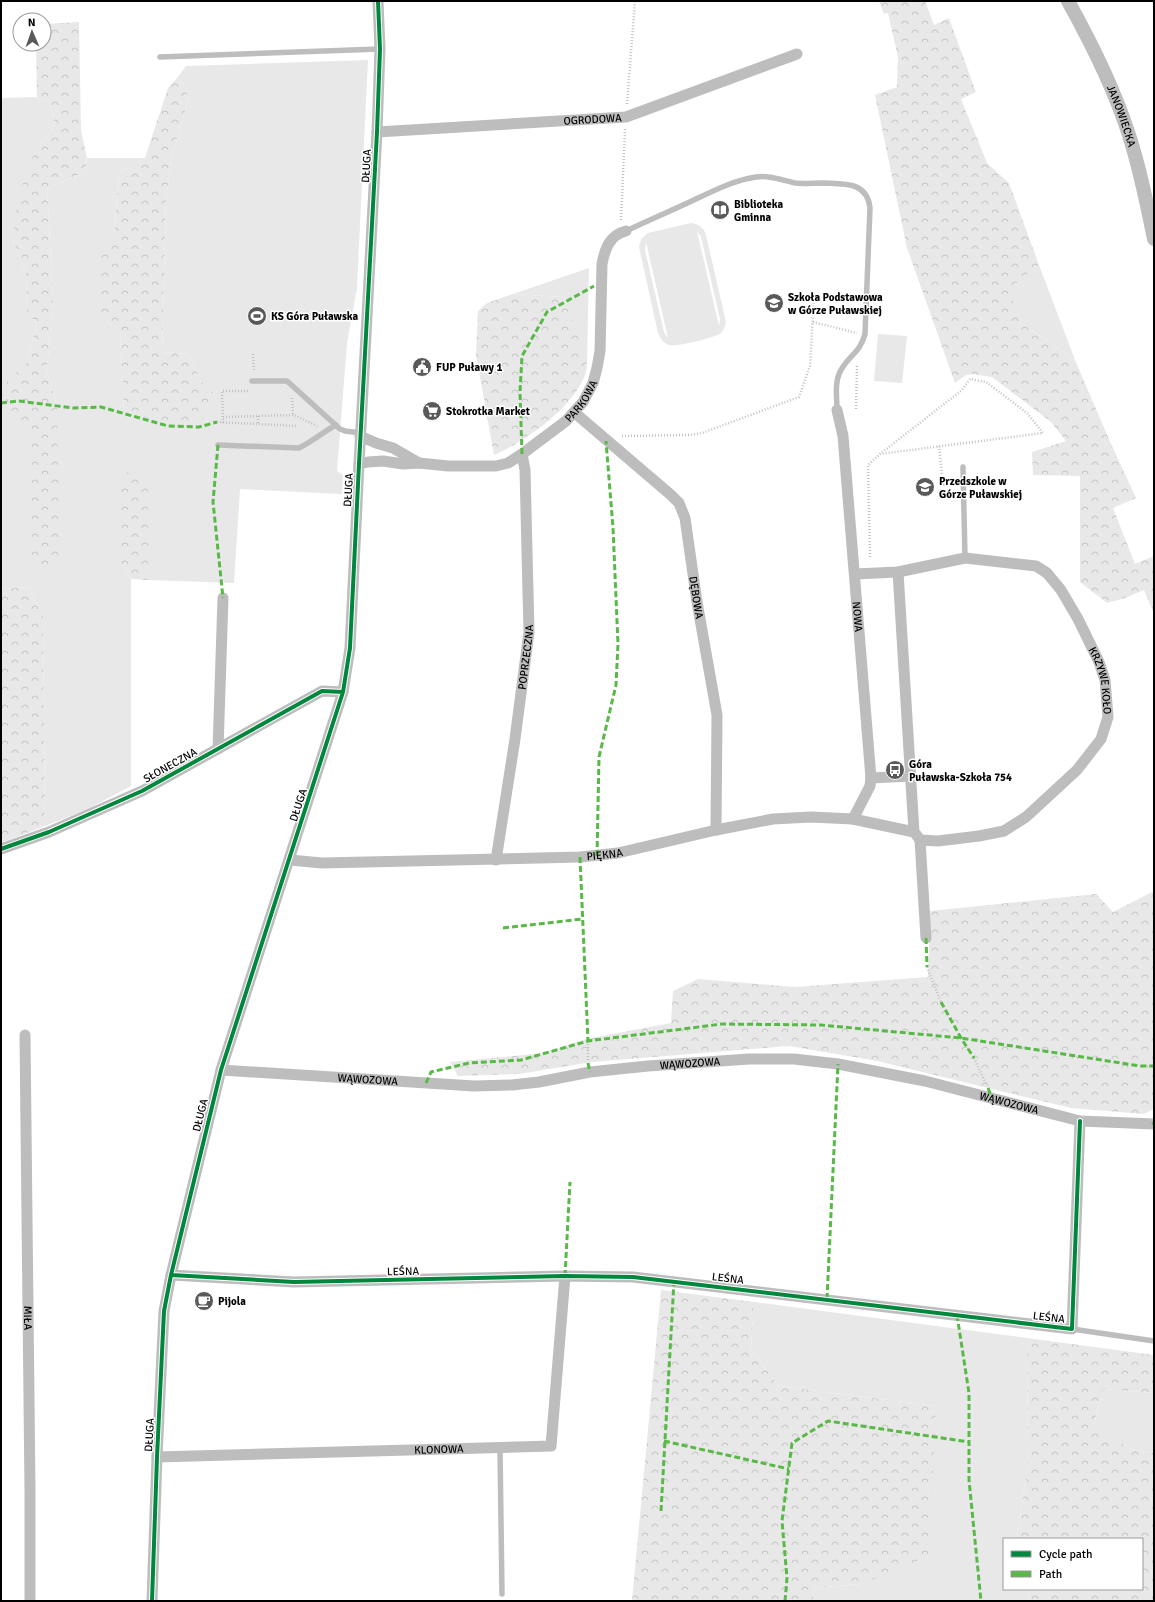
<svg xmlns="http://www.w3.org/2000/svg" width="1155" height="1602" font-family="Signika,sans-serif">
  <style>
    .green { fill: #e8e8e8; fill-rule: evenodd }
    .forest { fill: url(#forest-crowns) }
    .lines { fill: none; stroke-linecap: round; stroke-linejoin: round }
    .path { stroke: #c2c2c2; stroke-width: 2.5; stroke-dasharray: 1 2; stroke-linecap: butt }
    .service { stroke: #bdbdbd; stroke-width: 5.5 }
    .minor { stroke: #bdbdbd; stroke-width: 11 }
    .tertiary { stroke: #bdbdbd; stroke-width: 14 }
    .quiet { stroke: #58b947; stroke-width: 3; stroke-dasharray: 6 3; stroke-linecap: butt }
    .cycleway-casing { stroke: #fff; stroke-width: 6 }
    .cycleway { stroke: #00873e; stroke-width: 4 }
    .labels { text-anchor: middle; stroke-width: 3; stroke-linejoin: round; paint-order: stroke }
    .street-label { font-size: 11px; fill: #000; stroke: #fff }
    .poi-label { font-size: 11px; font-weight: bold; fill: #000; stroke: #fff; text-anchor: start }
  </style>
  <defs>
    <pattern id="forest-crowns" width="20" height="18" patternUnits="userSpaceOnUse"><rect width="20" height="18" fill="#e8e8e8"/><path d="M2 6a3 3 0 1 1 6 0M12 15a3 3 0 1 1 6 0" fill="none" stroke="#c5c5c5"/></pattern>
  </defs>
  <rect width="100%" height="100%" fill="#fff"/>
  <!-- green -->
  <path class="green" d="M368,60L357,288L347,343L337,471L343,475L342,494L240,489L234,583L148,580V478L121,563L131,579V786L86,810L45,826L43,617L29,587L1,589V98L37,97L49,101L55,125L33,156L13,240L26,274L27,311L37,325L26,363L5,385L30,427V560L57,406L47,370L53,300L47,188L85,172L87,158H145L119,173L107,322L120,329L124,412L205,414L215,394L201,381L188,354L162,352L166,199L171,160L188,101L186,86L177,78L186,66Z
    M691,223C699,224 704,228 706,235L726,322C725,326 724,330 721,333C715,338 677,347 669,345C663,343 660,338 658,333L639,247L641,239L648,233ZM697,231L701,237L720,319L719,326ZM646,242L668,338L664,332L645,250Z
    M1039,265L1075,360L1021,323L1008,289Z
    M589,268L587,366L564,297L513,294Z
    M878,334L907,336L902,383L874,381Z
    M754,1302L1027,1338L1028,1462L1017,1539H1004V1589H1028L1031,1601H813L814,1588L861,1584L936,1406L779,1386L751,1349Z
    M1103,1389L1154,1393V1453L1131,1449L1094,1425Z"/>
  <!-- forest -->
  <path class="forest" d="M879,1H925L934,25L949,18L976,92L961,99L987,163L1009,183L1039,265L1009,289L1021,323L1075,360L1108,437L1136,498L1113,508L1135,564L1154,556V614L1144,590L1125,598L1107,603L1080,582V476L1033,475L1032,452L1066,441L1051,422L992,377L972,374L966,375L955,383L907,248L875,95L897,87L898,57L888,13L884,14Z
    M79,22L81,131L87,158L85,172L47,188L53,300L47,370L57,406L60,563L43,574L30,560V427L8,421L5,384L26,363L37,325L27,311L26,274L13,240L18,197L33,156L55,125L49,101L37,97L36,44H44V24Z
    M177,78L186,86L188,101L171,160L166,199L162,352L188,354L201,381L215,394L210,411L205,414L199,425L174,424L124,412L120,329L107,322L98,307V250L114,237L119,173L145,158L168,88Z
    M513,294L564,297C568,309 588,359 587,367C582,402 524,443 494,455L476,355L478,311L487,303Z
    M135,469L148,478V580L131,579L121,563L120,476Z
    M29,587L43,617L45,826L1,843V589Z
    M1154,891V1109L1144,1114L1071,1108L877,1061L789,1046L592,1062L519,1074L458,1076L450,1062L543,1053L586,1039L671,1023L673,991L698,979L795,987L928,977L930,911L1096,894L1113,912Z
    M661,1290L754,1302L751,1349L779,1386L936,1406L929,1556L861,1584L814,1588L813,1601H632Z
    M1027,1338L1154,1355V1393L1103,1389L1094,1424L1131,1449L1154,1453V1601H1031L1028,1589H1142V1539H1017L1028,1462Z"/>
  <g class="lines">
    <!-- path -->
    <path class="path" d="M627,104L635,1
      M621,220L625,129
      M813,322L857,333
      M253,354L254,371
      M292,398L293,415
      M856,409L857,366
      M258,416V424
      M223,417L294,415L317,426
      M217,422L298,426
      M223,423L222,391H250
      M622,436L690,435L702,433L799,397L810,366L814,296
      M939,446L942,474
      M870,557L868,465L880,454L1043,433L1027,413L986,382L970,379L962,390L880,454
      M927,967L941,1002
      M588,1041V1061
      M974,1058L986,1084"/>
    <!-- service -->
    <path class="service" d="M160,57L380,49
      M626,231C649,220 673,210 696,199C715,190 735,180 756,177C770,175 781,180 795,183C803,184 813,183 822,183C844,184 867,181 870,208L865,334C860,353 849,355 841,370C834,382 837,397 837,410
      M252,381H287L340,429L345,431L361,433
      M218,445L299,448C312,442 323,432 336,425
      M963,467L965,558
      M943,483L963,482
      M1072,1329L1154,1341
      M500,1448L502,1594"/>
    <!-- minor -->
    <g class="minor">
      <path id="s1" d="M377,132L626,117L797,54"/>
      <path id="s2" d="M837,410L843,436L871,778L870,786L853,819"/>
      <path id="s3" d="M575,413L671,495L679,503L685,518L697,602L717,715L716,830"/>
      <path d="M360,436L376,443L393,448L419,463"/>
      <path id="s4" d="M359,464L368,462L383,461L403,464L419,463L448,466H496L508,463L522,454L566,421L583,402L593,383L597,368L600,351L602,264C605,248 610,235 626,231"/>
      <path d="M898,572L914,832L918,837"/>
      <path id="s5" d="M855,574L898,572L965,558L1036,566L1047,573L1061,590L1078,619L1099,662L1105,680L1108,717L1101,739L1077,770L1026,817L1004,831L979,836L938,841L920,840"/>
      <path d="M218,749L223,598"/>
      <path d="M871,778L911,776"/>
      <path d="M920,840L926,938"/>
      <path d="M1,849L49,832L142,791L322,691L343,692"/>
      <path id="s6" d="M290,860L322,863L580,857L618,853L716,830L773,819L811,817L853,819L914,832"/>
      <path id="s7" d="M496,860L515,739L529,632L525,470L522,454"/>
      <path id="s8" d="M25,1035L30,1490V1601"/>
      <path id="s9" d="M221,1070L474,1086L512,1085L539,1082L590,1072L648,1066L749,1059H794L838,1064L925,1081L1080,1121L1154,1124"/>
      <path d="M171,1275L294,1282L565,1276L633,1277L1072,1329L1080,1121"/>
      <path id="s10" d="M157,1457L551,1446L565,1276"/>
      <path d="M152,1601L157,1457L164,1311L171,1275L221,1070L343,692L350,648L359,464L377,132L380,49L378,1"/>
    </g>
    <!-- tertiary -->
    <path class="tertiary" id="s11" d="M1068,1C1092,44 1114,88 1129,135C1140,169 1147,204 1154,239"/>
    <!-- quiet -->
    <path class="quiet" d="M1,403L19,401L73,408L101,407L168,426L199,427L217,422
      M218,445L213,502L223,598
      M522,454L520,392L522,356L547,312L594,286
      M597,856L599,757L616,685L618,644L613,528L606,441
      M580,857L588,1041
      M503,928L582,919
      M926,938L927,967
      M941,1002L961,1038L974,1058
      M588,1063L590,1072
      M426,1083L431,1072L469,1063L521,1060L588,1041L722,1024L821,1025L961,1038L1140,1066H1154
      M988,1088L992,1098
      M1152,1124L1154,1123
      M565,1276L570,1182
      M827,1299L838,1064
      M957,1315L969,1393V1480L981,1601
      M664,1441L789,1469
      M661,1511L674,1281
      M785,1601L787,1578L782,1521L792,1443L828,1421L969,1442"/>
    <defs>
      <path id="cycleway" d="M1,849L49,832L142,791L322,691L343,692
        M171,1275L294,1282L565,1276L633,1277L1072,1329L1080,1121
        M152,1601L157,1457L164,1311L171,1275L221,1070L343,692L350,648L359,464L377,132L380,49L378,1"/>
    </defs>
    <!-- cycleway casing -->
    <use href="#cycleway" class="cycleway-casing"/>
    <!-- cycleway -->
    <use href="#cycleway" class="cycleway"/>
  </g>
  <!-- icons -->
  <defs>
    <symbol id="library-disc" viewBox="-11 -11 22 22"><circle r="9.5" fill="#595959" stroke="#fff"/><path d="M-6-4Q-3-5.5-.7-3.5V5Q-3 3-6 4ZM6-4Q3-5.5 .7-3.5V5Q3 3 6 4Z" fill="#fff"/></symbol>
    <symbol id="school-disc" viewBox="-11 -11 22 22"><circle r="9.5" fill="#595959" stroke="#fff"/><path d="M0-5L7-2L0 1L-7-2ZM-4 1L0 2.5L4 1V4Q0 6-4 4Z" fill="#fff"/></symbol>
    <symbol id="stadium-disc" viewBox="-11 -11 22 22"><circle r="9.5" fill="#595959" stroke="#fff"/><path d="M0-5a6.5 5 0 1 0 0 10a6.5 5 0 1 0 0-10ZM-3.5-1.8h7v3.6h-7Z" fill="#fff"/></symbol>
    <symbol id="civic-disc" viewBox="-11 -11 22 22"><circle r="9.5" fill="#595959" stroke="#fff"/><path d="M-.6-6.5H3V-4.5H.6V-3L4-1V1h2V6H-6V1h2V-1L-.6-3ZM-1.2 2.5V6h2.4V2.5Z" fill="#fff"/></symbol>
    <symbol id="supermarket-disc" viewBox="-11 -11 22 22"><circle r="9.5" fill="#595959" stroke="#fff"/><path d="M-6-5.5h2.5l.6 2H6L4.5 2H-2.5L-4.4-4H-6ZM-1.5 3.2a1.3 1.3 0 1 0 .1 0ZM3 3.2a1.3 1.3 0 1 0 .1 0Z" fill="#fff"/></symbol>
    <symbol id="bus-disc" viewBox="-11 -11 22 22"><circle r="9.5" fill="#595959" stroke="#fff"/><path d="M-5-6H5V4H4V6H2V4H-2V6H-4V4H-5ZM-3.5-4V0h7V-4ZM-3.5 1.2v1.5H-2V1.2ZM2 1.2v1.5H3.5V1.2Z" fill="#fff"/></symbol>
    <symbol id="cafe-disc" viewBox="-11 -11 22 22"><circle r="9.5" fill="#595959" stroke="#fff"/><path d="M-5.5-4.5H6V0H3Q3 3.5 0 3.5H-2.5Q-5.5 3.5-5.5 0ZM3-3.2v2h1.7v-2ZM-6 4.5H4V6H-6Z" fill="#fff"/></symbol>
  </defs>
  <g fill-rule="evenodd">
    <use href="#library-disc" x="709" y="199" width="22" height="22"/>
    <use href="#school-disc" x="763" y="292" width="22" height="22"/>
    <use href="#stadium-disc" x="246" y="305" width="22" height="22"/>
    <use href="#civic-disc" x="411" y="356" width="22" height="22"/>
    <use href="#supermarket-disc" x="421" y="400" width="22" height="22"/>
    <use href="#school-disc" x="914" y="476" width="22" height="22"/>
    <use href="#bus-disc" x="884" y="759" width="22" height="22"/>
    <use href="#cafe-disc" x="193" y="1290" width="22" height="22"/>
  </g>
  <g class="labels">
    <!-- street labels -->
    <g class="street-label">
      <text dy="4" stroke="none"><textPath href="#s11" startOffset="127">JANOWIECKA</textPath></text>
      <text dy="4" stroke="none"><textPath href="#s1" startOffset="216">OGRODOWA</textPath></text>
      <text transform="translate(366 166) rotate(-87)" y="4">DŁUGA</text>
      <text dy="4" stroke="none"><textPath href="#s4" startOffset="247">PARKOWA</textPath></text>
      <text transform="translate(348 490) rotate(-87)" y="4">DŁUGA</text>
      <text dy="4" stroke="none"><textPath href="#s3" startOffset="234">DĘBOWA</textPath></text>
      <text dy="4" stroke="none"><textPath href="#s2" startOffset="208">NOWA</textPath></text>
      <text dy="4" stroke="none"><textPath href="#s7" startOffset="205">POPRZECZNA</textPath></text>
      <text dy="4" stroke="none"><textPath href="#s5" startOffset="318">KRZYWE KOŁO</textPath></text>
      <text transform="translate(170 765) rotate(-29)" y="4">SŁONECZNA</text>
      <text transform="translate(298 805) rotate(-72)" y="4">DŁUGA</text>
      <text dy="4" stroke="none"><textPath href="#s6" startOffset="315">PIĘKNA</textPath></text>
      <text dy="4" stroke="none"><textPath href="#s9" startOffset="471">WĄWOZOWA</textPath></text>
      <text dy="4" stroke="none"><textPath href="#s9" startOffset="147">WĄWOZOWA</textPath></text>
      <text dy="4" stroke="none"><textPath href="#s9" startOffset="795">WĄWOZOWA</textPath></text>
      <text transform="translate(200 1115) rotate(-76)" y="4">DŁUGA</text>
      <text transform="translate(403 1271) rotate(-1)" y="4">LEŚNA</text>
      <text transform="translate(728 1278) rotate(7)" y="4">LEŚNA</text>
      <text transform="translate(1049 1317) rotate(7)" y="4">LEŚNA</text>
      <text dy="4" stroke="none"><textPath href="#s8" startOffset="283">MIŁA</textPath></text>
      <text transform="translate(149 1435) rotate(-87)" y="4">DŁUGA</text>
      <text dy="4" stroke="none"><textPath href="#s10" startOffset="282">KLONOWA</textPath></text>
    </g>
    <!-- poi labels -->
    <g class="poi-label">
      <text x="734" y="208">Biblioteka<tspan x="734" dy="13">Gminna</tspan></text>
      <text x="788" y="301">Szkoła Podstawowa<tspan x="788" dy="13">w Górze Puławskiej</tspan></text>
      <text x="271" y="320">KS Góra Puławska</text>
      <text x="436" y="371">FUP Puławy 1</text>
      <text x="446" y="415">Stokrotka Market</text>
      <text x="939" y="485">Przedszkole w<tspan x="939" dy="13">Górze Puławskiej</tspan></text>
      <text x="909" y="768">Góra<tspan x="909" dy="13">Puławska-Szkoła 754</tspan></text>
      <text x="218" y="1305">Pijola</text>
    </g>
  </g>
  <!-- border -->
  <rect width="1155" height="1602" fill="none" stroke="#000000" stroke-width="4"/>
  <!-- legend -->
  <rect x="1003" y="1538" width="140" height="52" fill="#ffffff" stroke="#999999"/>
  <rect x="1011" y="1551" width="20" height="6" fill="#00873e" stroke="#999999"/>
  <text x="1039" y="1558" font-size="12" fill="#000000">Cycle path</text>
  <rect x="1011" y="1571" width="20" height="6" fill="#58b947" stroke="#999999"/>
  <text x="1039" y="1578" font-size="12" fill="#000000">Path</text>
  <!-- north arrow -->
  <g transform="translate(32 32) rotate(358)"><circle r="19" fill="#ffffff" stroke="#999999"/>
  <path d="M0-3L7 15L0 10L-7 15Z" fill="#595959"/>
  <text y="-6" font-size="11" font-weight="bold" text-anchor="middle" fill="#000000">N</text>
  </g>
</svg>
